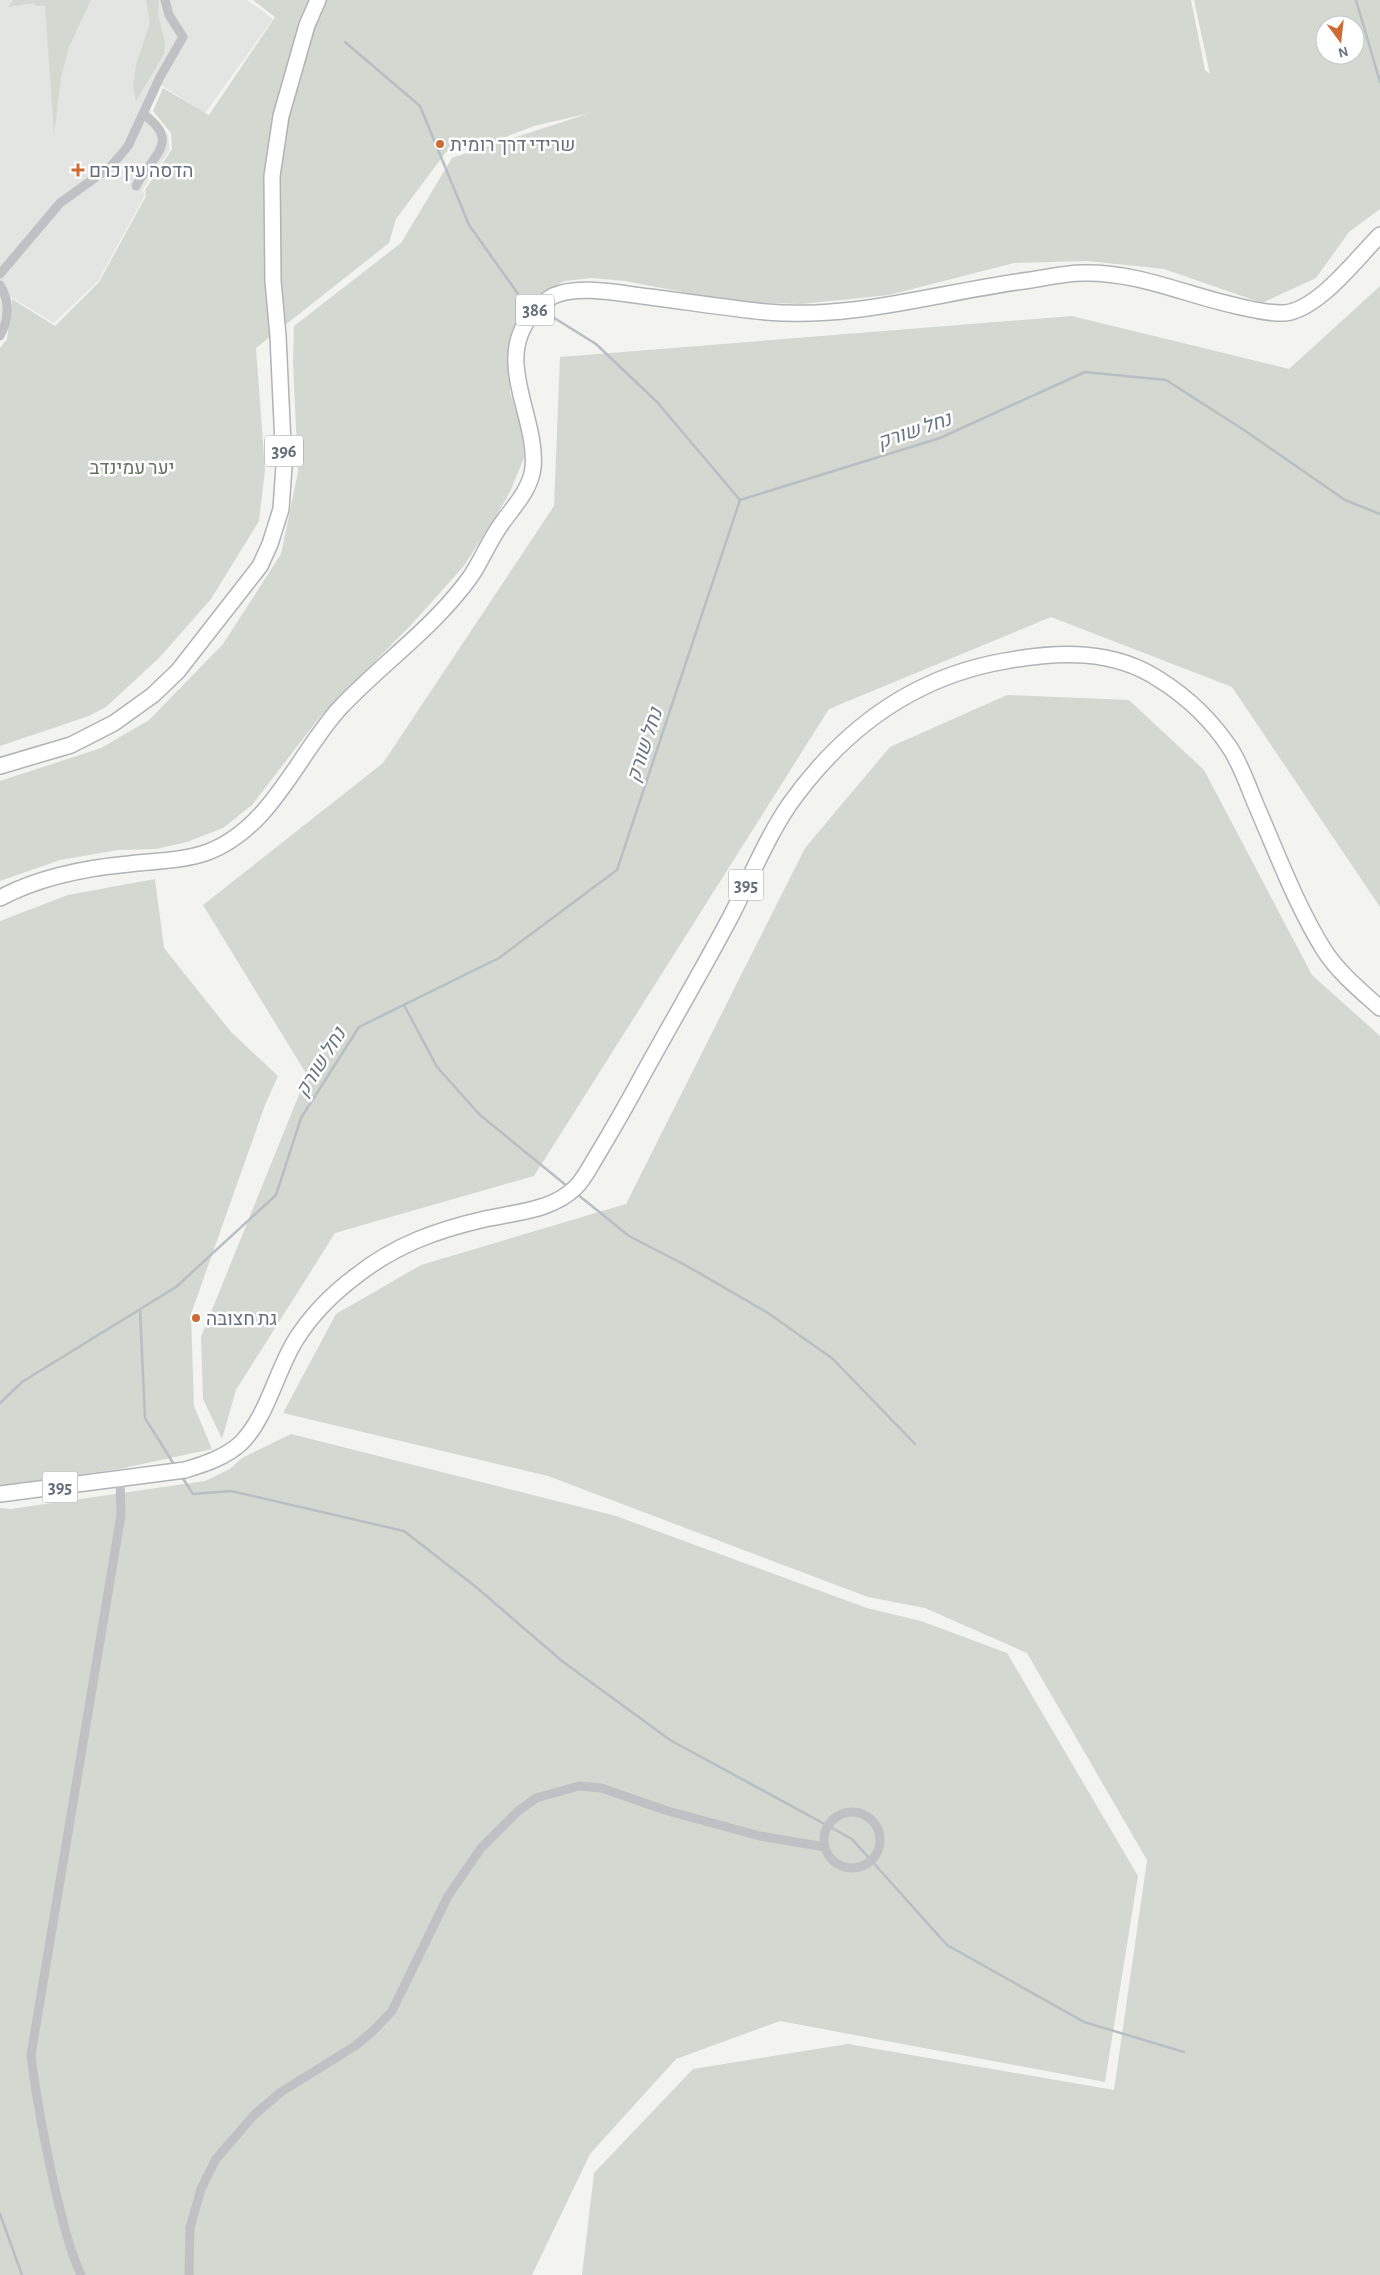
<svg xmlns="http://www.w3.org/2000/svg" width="1380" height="2275" font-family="'Alegreya Sans',Heebo,sans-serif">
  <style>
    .built { fill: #e3e5e3 }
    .green { fill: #d3d9d1; fill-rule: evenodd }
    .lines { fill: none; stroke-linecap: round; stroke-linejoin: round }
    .stream { stroke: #b7bfc4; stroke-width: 2.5 }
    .primary-casing { stroke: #b0b3b7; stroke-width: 18 }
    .minor { stroke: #bfc1c4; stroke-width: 9 }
    .primary { stroke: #fff; stroke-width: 15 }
    .poi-dot { fill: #ce6a35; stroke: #fff; stroke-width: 2 }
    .labels { text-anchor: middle; stroke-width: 5; stroke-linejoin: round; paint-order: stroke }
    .shield { fill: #fff; stroke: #949ba4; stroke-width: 1 }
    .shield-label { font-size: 18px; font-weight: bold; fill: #66707d }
    .poi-label { font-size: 19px; fill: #66707d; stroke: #fff; text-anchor: start }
    .park-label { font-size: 19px; fill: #657564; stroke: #fff }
    .water-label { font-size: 20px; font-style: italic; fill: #667781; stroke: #fff }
  </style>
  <rect width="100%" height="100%" fill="#f3f3f0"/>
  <!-- built -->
  <path class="built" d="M0,0H247L273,19L205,113L161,85L149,111L168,135L170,150L142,190L145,195L98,281L54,323L11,297L7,329L0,340Z"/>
  <!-- green -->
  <path class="green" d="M13,0H91L69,47L61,78L54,135L45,6H35L34,3L8,7Z
    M146,0H159L158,14L165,42L164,54L136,101L133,87L136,65L150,23Z
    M253,0H1191L1205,70L1210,74L1194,0H1380V209L1349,232L1316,278L1262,303L1164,269L1088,261L1014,263L889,295L801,304L735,302L625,281L592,278L565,281L545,291L526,310L511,354L510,392L523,432L524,458L510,492L492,523L463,567L411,625L319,718L252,805L223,828L187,842L156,849L118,850L60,860L0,881V781L101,748L149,720L223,644L281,554L298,472L293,363L294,326L401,243L452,158L590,113L534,126L479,147L446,152L396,219L389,243L256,348L265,470L259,521L211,599L160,657L106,707L89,716L0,746V348L7,339L12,299L55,326L99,282L146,196L145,190L172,149L171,133L153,111L163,88L209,115L275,17ZM1325,25H1355V55H1325Z
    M1380,286V907L1232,687L1051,617L829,709L534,1176L335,1233L236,1390L222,1439L203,1399L201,1337L307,1075L203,905L383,763L554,506L560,357L1072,316L1289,369Z
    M1007,695L1129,700L1204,770L1312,975L1380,1036V2275H582L594,2173L693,2069L848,2044L1114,2090L1147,1860L1027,1653L925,1608L868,1597L548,1476L283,1413L336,1314L421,1265L626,1204L805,848L890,747Z
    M155,879L164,948L231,1032L278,1076L265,1105L191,1314L194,1406L212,1449L119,1469L0,1486V921L68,895Z
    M291,1434L616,1516L867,1608L921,1621L1007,1653L1138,1876L1105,2082L780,2021L676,2059L590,2154L532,2275H0V1508L11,1509L205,1481L230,1469L242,1458Z"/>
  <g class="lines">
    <!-- stream -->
    <path class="stream" d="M1356,0L1380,82
      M345,42L420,106L469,225L521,298L534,305
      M543,311L596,344L657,402L740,500
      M404,1005L437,1067L480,1115L567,1186
      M577,1194L629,1236L687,1266L768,1313L833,1359L915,1444
      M140,1310L145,1418L175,1466
      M0,1403L22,1382L176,1287L276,1195L301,1118L359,1027L499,958L617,870L740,500L940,438L1085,372L1166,380L1244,430L1345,500L1380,514
      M182,1477L193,1494L231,1491L404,1531L476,1587L562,1661L670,1740L852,1839L947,1945L1084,2022L1184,2052
      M0,2214L22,2275"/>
    <defs>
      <path id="primary" d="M0,766L71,745L114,723L153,695L178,671L260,566L270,544L281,509L284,466L278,336L273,281L272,176L281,116L307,25L318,0
        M0,898C39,877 85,868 129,864C155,861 183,861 208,852C271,828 297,756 339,709C382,663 434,628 471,576C481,561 488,544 498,529C510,510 530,492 533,468C538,416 492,360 533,313C538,307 546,300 553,296C579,284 622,294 650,297C689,302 727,308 766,312C855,320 943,291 1031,280C1048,277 1067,273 1084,273C1139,272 1188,296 1241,307C1255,310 1270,314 1285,313C1319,309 1357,258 1380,235
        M0,1494L185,1470C205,1464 226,1457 241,1443C267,1417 276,1372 295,1341C311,1315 332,1294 356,1276C395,1245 437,1230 485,1219C516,1212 552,1211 576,1187C584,1179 590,1167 596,1157C611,1132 626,1106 640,1080C670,1025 702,971 731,916C750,879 766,839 789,805C843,729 912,677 1005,661C1058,651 1114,649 1160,680C1187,697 1212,721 1230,748C1241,765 1248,786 1256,805C1277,853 1296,905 1324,950C1338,972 1361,991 1380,1008"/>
    </defs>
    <!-- primary casing -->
    <use href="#primary" class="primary-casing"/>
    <!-- minor -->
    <path class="minor" d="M136,186C151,156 183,142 143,114
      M0,274L60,203L110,167L119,157L128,146L160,77L183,37L169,15L165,0
      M0,285C10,301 9,320 0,336
      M824 1840a28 28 0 1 1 56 0a28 28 0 1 1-56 0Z
      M81,2275C67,2244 61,2213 53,2180C44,2138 36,2098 31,2055L121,1515L120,1479
      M189,2275L190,2228L201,2189L216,2159L254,2115L281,2092L355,2046L374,2030L392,2011L448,1896L481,1848L518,1811L536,1798L579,1786L601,1788L668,1811L760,1836L825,1847"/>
    <!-- primary -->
    <use href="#primary" class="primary"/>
  </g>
  <!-- markers -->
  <g class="poi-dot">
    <circle cx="440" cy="144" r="5"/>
    <path d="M75.5 162.5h5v5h5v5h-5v5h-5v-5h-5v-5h5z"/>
    <circle cx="196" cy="1318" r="5"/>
  </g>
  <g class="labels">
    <!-- shield labels -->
    <g class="shield">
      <rect x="516" y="294.5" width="38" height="31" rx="4"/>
      <rect x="265" y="435.5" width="38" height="31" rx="4"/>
      <rect x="728.5" y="869.5" width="35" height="31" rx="4"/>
      <rect x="42.5" y="1471.5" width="35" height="31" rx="4"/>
    </g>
    <g class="shield-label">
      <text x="535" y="316">386</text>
      <text x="284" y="457">396</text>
      <text x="746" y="891">395</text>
      <text x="60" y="1493">395</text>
    </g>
    <!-- poi labels -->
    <g class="poi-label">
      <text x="450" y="151">שרידי דרך רומית</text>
      <text x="89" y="177">הדסה עין כרם</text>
      <text x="206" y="1325">גת חצובה</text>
    </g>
    <!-- park labels -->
    <g class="park-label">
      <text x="132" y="474">יער עמינדב</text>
    </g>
    <!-- water labels -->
    <g class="water-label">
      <text transform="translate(914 430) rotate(-19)" y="7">נחל שורק</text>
      <text transform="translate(644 745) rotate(-72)" y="7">נחל שורק</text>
      <text transform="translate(320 1062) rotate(-58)" y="7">נחל שורק</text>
    </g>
  </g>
  <!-- north arrow -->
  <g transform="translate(1340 40) rotate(165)"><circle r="24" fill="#ffffff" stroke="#c2c6cb"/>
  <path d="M0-4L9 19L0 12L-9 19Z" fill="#ce6a35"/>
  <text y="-8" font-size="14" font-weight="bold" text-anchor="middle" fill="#66707d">N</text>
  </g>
</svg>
